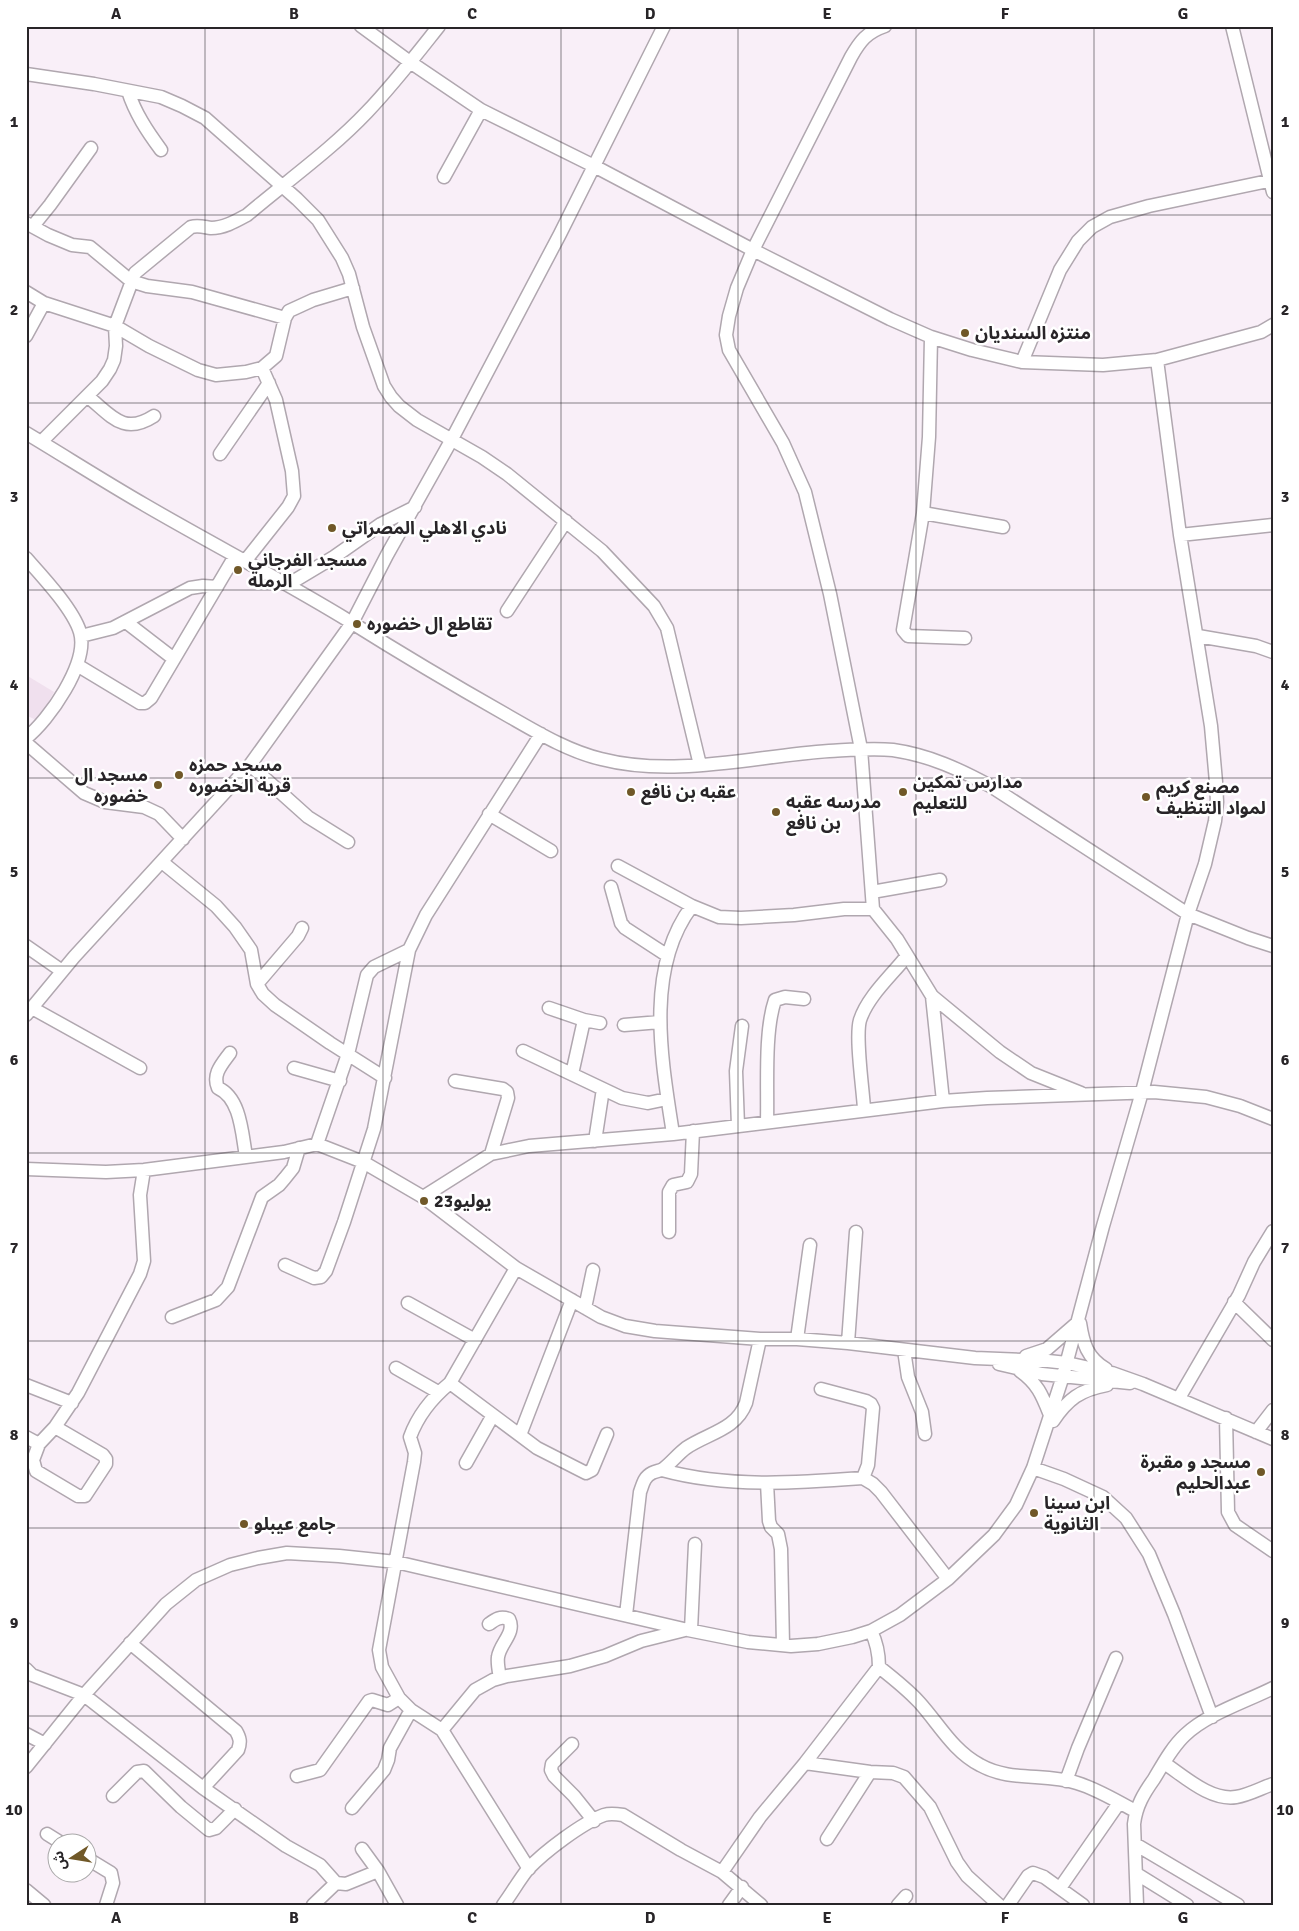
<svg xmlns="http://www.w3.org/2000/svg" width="1299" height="1931" font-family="Signika,'Noto Sans Arabic',sans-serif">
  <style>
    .built { fill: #f0e0ee }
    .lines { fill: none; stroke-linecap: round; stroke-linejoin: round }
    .minor-casing { stroke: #b0a7af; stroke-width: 15 }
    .minor { stroke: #fff; stroke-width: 12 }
    .grid { fill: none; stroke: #282528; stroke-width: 1; stroke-opacity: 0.55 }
    .poi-dot { fill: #705828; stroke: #fff; stroke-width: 2 }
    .labels { text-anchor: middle; stroke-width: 5; stroke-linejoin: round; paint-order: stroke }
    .poi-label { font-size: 18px; font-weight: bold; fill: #282528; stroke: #fff; text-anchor: start }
    .neatline { fill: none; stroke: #282528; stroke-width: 2 }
    .grid-label { font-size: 16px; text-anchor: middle; font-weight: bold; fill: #282528 }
  </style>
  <rect width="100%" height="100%" fill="#f9eff8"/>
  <!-- built -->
  <path class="built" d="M26,675L54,692L38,721L26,715Z"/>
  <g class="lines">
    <defs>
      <path id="minor" d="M361,26L410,62L481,110L594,166L753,250L890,319L931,337L972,350L1022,362L1103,365L1157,360L1261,332L1273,325
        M885,26C867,32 860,41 851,57L753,250L737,288L729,316L726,335L729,350L783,443L805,492L830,594L861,749L873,909L897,939L932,996L943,1101
        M1232,26L1273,192
        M26,74L94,84L161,97L182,106L205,118L297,199L318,220L342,258L349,274L363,327L384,386L391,397L399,406L417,420L482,457L507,474L602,551L654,606L667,628L700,765
        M128,91C135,113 147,131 161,150
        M444,177L481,110
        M26,223L48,235L72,245L90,247L131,281L147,286L192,292L285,318
        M33,226L50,205L91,148
        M26,292L44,303L26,336
        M44,303L115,326L149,346L198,370L216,375L246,372L262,368L276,356L285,318L289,311L313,300L353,288
        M931,337L929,437L923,513L903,630L908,636L965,638
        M1022,362L1060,270L1078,241L1092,227L1110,217L1149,206L1273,180
        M87,396C111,415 123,436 154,416
        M26,433C66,457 105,482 145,505C212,544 282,580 349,621C400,653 452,684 505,714C535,731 567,751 601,759C675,778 754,756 829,751C850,750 872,748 893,750C929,755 961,770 992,787L1188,914L1248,938L1273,946
        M41,442L102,381L110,369L114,360L116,346L115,326L135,273L191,227C198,225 204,227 211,228C224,228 236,221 247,215C287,181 331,150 367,112C393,85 416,55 439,26
        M220,454L269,383
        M923,513L1003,527
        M1180,535L1273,525
        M26,558C42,576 73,609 80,632C89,663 49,720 26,738
        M246,560L288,507L294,496L292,471L276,400L262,368
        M289,584L334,557L381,524L415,507
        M507,611L566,521
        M126,622L174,659
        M81,636L113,628L190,588L203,586L217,587
        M1198,636L1256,646L1273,652
        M77,665L140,703H145L151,698L235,556
        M26,743L84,793L105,802L144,807L159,814L183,839
        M250,765L308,817L348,842
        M489,814L551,851
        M162,862L216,906L235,927L251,950L257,984L263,994L275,1005L330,1043L385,1078
        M618,866L692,906L719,917L741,918L794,915L844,909H873
        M611,887L621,923L625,928L668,956
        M872,892L940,880
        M26,946L62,971
        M257,984L298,936L302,928
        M932,996L1000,1052L1031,1073L1081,1093
        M32,1008L140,1068
        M549,1008L584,1020L572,1074
        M26,1015L74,957L250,765L352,623L387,555L452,439L560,234L664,26
        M584,1020L600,1023
        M624,1025L660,1022
        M523,1051L622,1098L648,1103L667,1099
        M230,1053C222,1064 212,1074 218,1088C241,1098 242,1135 246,1156
        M294,1068L340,1081
        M455,1081L503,1089L507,1092L508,1098L491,1154
        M864,1109C863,1089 855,1037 860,1020C868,996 891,976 906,957
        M767,1122C768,1088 764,1032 775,1000L785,997L804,999
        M738,1126L736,1071L742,1026
        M673,1134C662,1062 644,969 692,906
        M595,1141L603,1089
        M317,1144L348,1054L367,975L374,967L409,950
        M26,1169L106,1172L144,1170L284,1152L317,1144L363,1162L423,1197L516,1268L601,1317L625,1326L655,1331L760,1339H797L848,1343L975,1358L1048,1361L1067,1363L1112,1373L1143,1384L1273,1439
        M423,1197L491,1154L529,1146L673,1134L943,1101L987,1098L1154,1092L1206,1097L1240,1106L1273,1119
        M669,1232V1192L673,1185L687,1182L691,1174L693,1131
        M285,1265L314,1278L321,1277L326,1271L344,1222L374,1129L409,950L426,915L541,734
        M516,1268L450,1383C433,1397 418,1415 410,1437L415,1453L414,1462L379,1650L382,1667L399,1698L411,1710L442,1730L529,1869
        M1234,1302L1273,1340
        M408,1303L475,1340
        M585,1308L593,1270
        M172,1317L216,1300L228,1287L262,1197L279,1185L285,1178L293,1168L299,1148
        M1080,1323C1083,1343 1087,1358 1106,1369
        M797,1339L810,1245
        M848,1343L856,1232
        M904,1350L908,1377L922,1412L925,1434
        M1026,1356L1047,1349L1077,1323
        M999,1364L1042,1374L1130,1383
        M396,1368L438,1392
        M1020,1371C1038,1384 1042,1395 1050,1415
        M450,1383L537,1448L586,1473L592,1470L607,1434
        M26,1385L72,1403
        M821,1389L866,1401L871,1404L873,1408L868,1465L863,1478
        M1179,1398L1239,1295L1254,1262L1273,1231
        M1226,1418L1228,1512L1235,1525L1273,1551
        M1053,1421C1068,1399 1080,1390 1107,1385
        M55,1427L103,1455L106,1459V1464L85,1496H78L36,1471L33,1460L39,1444L55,1427L78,1393L140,1274L144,1261L140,1195L144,1170
        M1256,1432L1273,1410
        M520,1435L572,1300
        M26,1437L39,1444
        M466,1463L493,1415
        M1033,1468L1064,1479L1103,1497L1126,1518L1149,1554L1174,1614L1212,1717
        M662,1470C727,1488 796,1483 863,1478L873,1484L881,1492L948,1579
        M767,1483L769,1521L771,1527L778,1534L781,1549L783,1645
        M626,1615L640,1492C643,1484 644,1477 652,1473C656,1471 660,1471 663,1469C671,1463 678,1454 686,1448C708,1433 736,1430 746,1403L760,1339
        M489,1624C496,1619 500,1616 509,1619C516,1633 500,1643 498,1657C497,1663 499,1672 500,1678
        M691,1630L695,1544
        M130,1643L236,1731C240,1738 241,1742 238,1750L203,1788
        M879,1667C893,1678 907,1689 919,1702C939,1724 953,1751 980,1765C1010,1782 1045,1773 1077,1783C1097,1789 1117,1801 1135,1811
        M26,1669L32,1675L84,1695L203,1788L286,1846L320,1865L336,1883L346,1884L378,1871
        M442,1730L475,1690L493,1680L507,1676L570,1666L605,1656L641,1641L685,1630
        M26,1734L45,1744
        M572,1744L552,1764L551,1770L554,1776L574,1796L594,1821
        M805,1763L870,1772L893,1773L904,1777L930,1807L957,1862L967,1876L999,1905
        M1164,1763C1184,1776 1210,1801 1236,1797C1249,1795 1261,1788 1273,1784
        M26,1767L84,1695L166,1604L196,1580L230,1565L258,1558L287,1553L339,1556L396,1562L688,1630L748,1642L791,1646L818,1644L852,1637L871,1631L900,1615L948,1579L994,1535L1016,1505L1033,1468L1063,1376L1103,1226L1142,1092L1188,914L1205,864L1215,821L1217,802L1216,782L1211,726L1180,535L1157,360
        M297,1776L320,1770L369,1701L372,1700L388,1705L399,1698
        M1066,1781L1078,1748L1116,1658
        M113,1796L137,1772L144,1771L181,1807L209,1830L216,1828L235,1809
        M352,1808L384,1770L388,1760L390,1748L411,1710
        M47,1834L63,1844
        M827,1839L870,1772
        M1135,1844L1238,1905
        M362,1849L378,1871L397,1905
        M88,1859L111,1873L113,1883L106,1905
        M722,1872L760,1817L805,1763L879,1667C879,1654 877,1643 871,1631
        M1137,1874L1187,1905
        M1060,1888L1119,1803
        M26,1890L44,1905
        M313,1905L336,1883
        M503,1905C512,1893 519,1880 528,1869C544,1852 582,1823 604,1815C610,1813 617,1814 623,1815L681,1850L722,1872L761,1905
        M729,1905L742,1887
        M898,1905L906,1896
        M1008,1905L1028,1876L1033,1873L1044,1877L1083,1905
        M1137,1905L1134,1824C1136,1806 1144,1793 1154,1779C1163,1764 1172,1747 1185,1735C1207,1714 1245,1702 1273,1688"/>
    </defs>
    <!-- minor casing -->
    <use href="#minor" class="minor-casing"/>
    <!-- minor -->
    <use href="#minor" class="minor"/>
  </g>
  <!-- grid -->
  <path class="grid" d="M205,26V1905M383,26V1905M561,26V1905M738,26V1905M916,26V1905M1094,26V1905M26,215H1273M26,403H1273M26,590H1273M26,778H1273M26,966H1273M26,1153H1273M26,1341H1273M26,1528H1273M26,1716H1273"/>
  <!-- markers -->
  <g class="poi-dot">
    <circle cx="965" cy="333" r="5"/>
    <circle cx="332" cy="528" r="5"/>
    <circle cx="238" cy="570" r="5"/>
    <circle cx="357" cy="624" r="5"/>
    <circle cx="179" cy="775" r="5"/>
    <circle cx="158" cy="785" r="5"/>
    <circle cx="631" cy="792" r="5"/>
    <circle cx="903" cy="792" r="5"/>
    <circle cx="1146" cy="797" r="5"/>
    <circle cx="776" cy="812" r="5"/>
    <circle cx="424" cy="1201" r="5"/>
    <circle cx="1261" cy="1472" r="5"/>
    <circle cx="1034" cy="1513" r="5"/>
    <circle cx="244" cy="1524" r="5"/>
  </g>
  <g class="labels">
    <!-- poi labels -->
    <g class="poi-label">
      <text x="975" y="339">منتزه السنديان</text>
      <text x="342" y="534">نادي الاهلي المصراتي</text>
      <text x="248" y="566">مسجد الفرجاني<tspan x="248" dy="21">الرمله</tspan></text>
      <text x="367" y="630">تقاطع ال خضوره</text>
      <text x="189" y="771">مسجد حمزه<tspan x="189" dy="21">قرية الخضوره</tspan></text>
      <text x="148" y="781" text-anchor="end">مسجد ال<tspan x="148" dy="21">خضوره</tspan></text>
      <text x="913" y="788">مدارس تمكين<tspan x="913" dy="21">للتعليم</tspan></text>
      <text x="1156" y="793">مصنع كريم<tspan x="1156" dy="21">لمواد التنظيف</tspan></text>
      <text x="641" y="798">عقبه بن نافع</text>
      <text x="786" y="808">مدرسه عقبه<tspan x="786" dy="21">بن نافع</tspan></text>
      <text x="434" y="1207">23يوليو</text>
      <text x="1251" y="1468" text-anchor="end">مسجد و مقبرة<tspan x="1251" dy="21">عبدالحليم</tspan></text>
      <text x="1044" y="1509">ابن سينا<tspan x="1044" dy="21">الثانوية</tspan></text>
      <text x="254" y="1530">جامع عيبلو</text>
    </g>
  </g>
  <!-- border -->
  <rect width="1299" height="1931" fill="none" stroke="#ffffff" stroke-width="55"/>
  <!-- north arrow -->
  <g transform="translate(72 1858) rotate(258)"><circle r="24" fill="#ffffff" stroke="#a9a8a9"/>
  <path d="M0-4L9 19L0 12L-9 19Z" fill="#705828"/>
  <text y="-8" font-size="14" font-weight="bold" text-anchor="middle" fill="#282528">ش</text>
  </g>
  <rect x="28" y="28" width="1244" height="1876" class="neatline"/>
  <g class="grid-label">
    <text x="116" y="19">A</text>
    <text x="294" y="19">B</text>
    <text x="472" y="19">C</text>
    <text x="650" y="19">D</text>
    <text x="827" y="19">E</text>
    <text x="1005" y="19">F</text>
    <text x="1183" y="19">G</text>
    <text x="14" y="127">1</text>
    <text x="1285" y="127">1</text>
    <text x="14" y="315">2</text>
    <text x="1285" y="315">2</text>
    <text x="14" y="502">3</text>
    <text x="1285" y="502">3</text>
    <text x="14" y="690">4</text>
    <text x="1285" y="690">4</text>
    <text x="14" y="877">5</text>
    <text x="1285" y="877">5</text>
    <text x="14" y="1065">6</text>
    <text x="1285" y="1065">6</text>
    <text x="14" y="1253">7</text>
    <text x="1285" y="1253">7</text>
    <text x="14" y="1440">8</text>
    <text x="1285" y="1440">8</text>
    <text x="14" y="1628">9</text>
    <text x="1285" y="1628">9</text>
    <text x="14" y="1815">10</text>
    <text x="1285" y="1815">10</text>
    <text x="116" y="1923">A</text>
    <text x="294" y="1923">B</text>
    <text x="472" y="1923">C</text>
    <text x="650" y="1923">D</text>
    <text x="827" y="1923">E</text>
    <text x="1005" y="1923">F</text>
    <text x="1183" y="1923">G</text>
  </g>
</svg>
